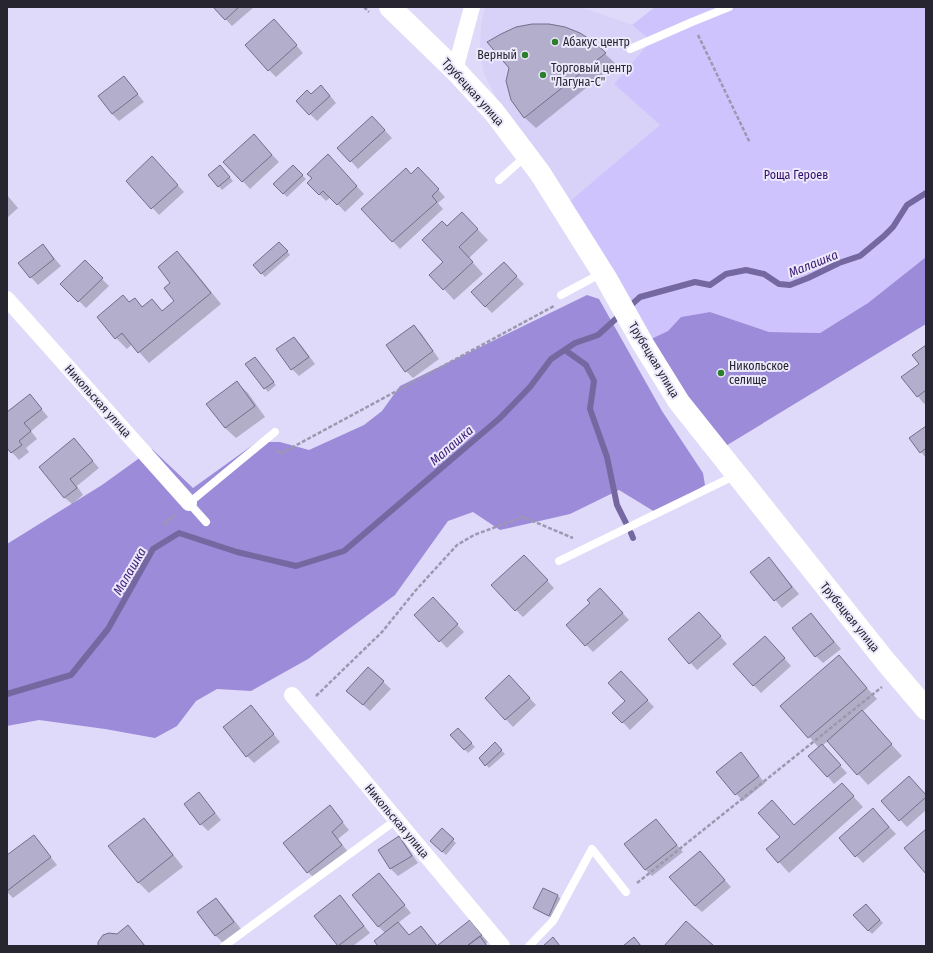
<svg xmlns="http://www.w3.org/2000/svg" width="933" height="953" font-family="'Fira Sans Condensed',sans-serif">
  <style>
    .built { fill: #d8d1f8 }
    .green { fill: #cec3fd }
    .forest { fill: #9c8bd9 }
    .shadow { fill: #0003 }
    .lines { fill: none; stroke-linecap: round; stroke-linejoin: round }
    .stream { stroke: #7568a1; stroke-width: 6 }
    .building { fill: #b3aecc; stroke: #736e8a }
    .path { stroke: #9c98b0; stroke-width: 2.5; stroke-dasharray: 4 2; stroke-linecap: butt }
    .lane { stroke: #fff; stroke-width: 8 }
    .street { stroke: #fff; stroke-width: 16 }
    .secondary { stroke: #fff; stroke-width: 22 }
    .poi-dot { fill: #2b7f2c; stroke: #ece9fc; stroke-width: 1.5 }
    .labels { text-anchor: middle; stroke-width: 4; stroke-linejoin: round; paint-order: stroke }
    .poi-label { font-size: 12px; fill: #272530; stroke: #ece9fc; text-anchor: start }
    .street-label { font-size: 12px; fill: #272530; stroke: #ece9fc }
    .park-label { font-size: 12px; fill: #330e6b; stroke: #ece9fc }
    .water-label { font-size: 13px; font-style: italic; fill: #3c1b76; stroke: #ece9fc }
  </style>
  <rect width="100%" height="100%" fill="#dfdaf9"/>
  <!-- built -->
  <path class="built" d="M485,7H580L632,25L651,41L614,84L661,125L569,202L501,106L484,74L480,50L481,26Z"/>
  <!-- green -->
  <path class="green" d="M655,7H926V257L868,303L820,333L769,332L710,312L681,317L668,331L651,339L569,202L660,125L614,84L651,41L632,25Z"/>
  <!-- forest -->
  <path class="forest" d="M926,257V324L724,447L686,397L651,339L668,331L681,317L710,312L769,332L820,333L868,303Z
    M587,295L599,299L662,411L703,473L705,485L693,493L655,512L619,490L570,514L500,530L473,512L448,521L395,595L308,659L251,691L217,689L196,701L177,726L155,738L105,729L39,720L7,726V544L102,485L152,449L193,488L257,442H280L309,450L364,425L382,411L400,386Z"/>
  <!-- shadow -->
  <path class="shadow" d="M214,7H254L232,26Z
    M281,28L303,53L276,77L269,70Z
    M593,43L616,64L536,128L525,118L511,100Z
    M124,77L144,102L119,121L112,114Z
    M328,93L336,103L317,121L310,114Z
    M379,124L392,138L358,169L339,148Z
    M261,143L279,162L250,189L225,162Z
    M335,163L364,194L345,212L331,197L326,201L319,194Z
    M159,165L184,192L159,215L127,181Z
    M293,166L306,179L287,197L274,184Z
    M223,169L233,181L222,190L209,175Z
    M411,175H425L445,197L438,203L443,209L400,249L363,209Z
    M7,195L18,208L7,218Z
    M462,213L488,240L469,258L483,274L454,300L444,289L447,227Z
    M43,245L61,266L38,285L19,264Z
    M283,246L290,255L265,277L254,265Z
    M177,253L188,263L221,304L149,363L132,344L127,349L116,338L123,296L130,303L135,299L143,308L163,312L176,301L172,283Z
    M85,262L109,286L86,308L62,284Z
    M510,270L524,284L492,313L485,306Z
    M414,326L421,333L439,359L413,378L406,371Z
    M294,338L301,345L315,364L299,376L292,369Z
    M926,346V403L924,404L903,377L920,364Z
    M258,361L276,385L268,392L265,388Z
    M237,383L248,393L265,417L236,438L225,428Z
    M30,395L48,417L31,431L37,439L26,448L29,452L19,460L7,447V414Z
    M926,427V458L921,452Z
    M74,439L99,468L77,486L83,495L72,504L65,498Z
    M769,558L799,594L782,608L752,572Z
    M531,563L554,588L523,617L516,610Z
    M607,596L629,620L593,652L567,625L591,603Z
    M440,606L464,632L447,648L415,615Z
    M811,614L841,649L823,663L816,656Z
    M706,620L727,644L697,670L669,639Z
    M772,644L791,666L761,693L734,664Z
    M839,657L877,699L862,712L902,756L868,785L828,741L822,746L847,773L834,784L828,777L819,748L782,706Z
    M368,668L391,689L370,711L355,698Z
    M628,680L654,707L630,730L614,713L626,701Z
    M516,683L536,705L513,727L486,698Z
    M251,706L280,742L254,763L247,756Z
    M458,729L475,747L468,753L452,735Z
    M495,744L505,754L489,768L480,758Z
    M741,754L765,783L743,801L736,794Z
    M199,793L221,820L208,831L201,824Z
    M852,795L863,807L789,873L779,862L794,826Z
    M926,795V810L907,827L882,801Z
    M336,814L349,830L338,839L348,852L315,879L308,872Z
    M880,817L896,834L863,863L840,838Z
    M144,819L154,830L183,867L149,893L139,883L110,846Z
    M656,820L683,852L652,876L645,869Z
    M442,830L456,843L446,855L434,845Z
    M34,836L57,865L13,898L7,892V856Z
    M399,838L406,845L418,863L398,876L391,869L379,850Z
    M706,859L731,887L702,912L695,906Z
    M379,875L411,913L398,923L410,936L421,927L438,946H379L385,933L378,926Z
    M340,896L370,933L353,946H339L315,916Z
    M558,896L561,899L552,918L538,911L535,908Z
    M216,899L223,906L241,929L223,943L216,936L198,913Z
    M869,908L883,923L872,934L868,930Z
    M470,921L488,942L485,944L487,946H439Z"/>
  <g class="lines">
    <!-- stream -->
    <path class="stream" d="M565,350L586,365L594,381L590,409L607,457L617,505L626,523
      M631,533L633,538
      M7,694L71,675L108,629L153,549L179,533L237,552L296,566L344,551L500,418L530,387L551,359L575,343L598,335L640,297L695,282L710,285L726,274L746,270L764,274L779,284L790,285L808,278L839,263L860,256L884,236L893,227L907,205L926,193"/>
  </g>
  <!-- building -->
  <path class="building" d="M213,7H239L225,20Z
    M274,19L297,45L268,71L245,45Z
    M532,24H549L565,27L580,33L594,42L606,53L524,118L511,100L506,81L509,68L487,42L501,34L516,27Z
    M124,76L138,94L112,114L98,96Z
    M321,85L330,96L309,115L296,101L307,90L311,94Z
    M372,116L385,130L350,162L337,148Z
    M254,134L272,155L242,182L223,162Z
    M328,154L357,186L337,205L323,191L319,195L307,183L312,178L307,174Z
    M152,156L178,185L151,209L126,181Z
    M220,165L230,177L218,187L208,175Z
    M293,165L303,175L283,194L273,184Z
    M418,167L439,189L432,196L437,202L392,242L361,209L406,168L411,174Z
    M462,212L478,229L459,247L473,262L443,290L429,275L443,262L422,240L442,221L447,226Z
    M279,242L288,251L261,274L253,265Z
    M43,244L54,259L30,278L18,263Z
    M177,251L211,293L138,353L122,333L115,339L97,317L123,295L129,302L135,298L142,307L152,299L162,311L174,301L164,288L170,283L158,267Z
    M85,260L103,278L78,302L60,284Z
    M504,262L517,276L485,307L471,292Z
    M414,325L433,351L405,372L386,345Z
    M294,337L309,357L291,370L276,349Z
    M926,345V390L917,397L901,377L919,364L912,355Z
    M255,357L274,382L264,389L245,364Z
    M237,381L255,406L225,428L206,404Z
    M30,394L42,409L24,423L31,431L19,441L22,445L11,453L7,448V412Z
    M926,426V448L920,453L909,438Z
    M74,438L93,461L70,479L77,488L64,498L39,467Z
    M524,555L548,580L515,611L491,585Z
    M769,557L792,587L774,601L750,572Z
    M600,588L623,613L585,646L566,625L590,603L587,600Z
    M433,597L458,624L439,642L414,615Z
    M699,612L721,636L689,664L668,639Z
    M811,613L834,642L815,657L792,628Z
    M765,636L785,658L753,686L733,664Z
    M839,655L867,688L808,738L780,706Z
    M368,667L384,681L363,705L346,691Z
    M621,671L648,700L622,723L612,713L625,701L608,683Z
    M509,675L530,698L505,720L485,698Z
    M251,705L274,734L246,757L223,727Z
    M862,710L892,744L857,775L827,741Z
    M458,728L472,743L464,750L450,735Z
    M495,742L502,750L485,766L479,758Z
    M822,744L841,765L827,777L808,756Z
    M741,752L759,776L735,795L716,772Z
    M909,776L926,795V797L899,821L881,801Z
    M842,783L854,796L778,863L766,849L780,837L758,813L772,800L794,825Z
    M199,792L215,813L200,825L184,804Z
    M330,805L343,822L332,832L342,845L307,873L283,843Z
    M873,808L889,827L855,857L839,838Z
    M144,818L173,855L138,883L108,846Z
    M656,819L677,845L645,870L624,844Z
    M442,828L454,839L442,852L430,841Z
    M926,829V874L904,848Z
    M34,835L51,857L7,891V855Z
    M399,836L412,856L390,869L378,850Z
    M700,851L725,880L695,906L669,877Z
    M379,873L405,905L378,927L352,895Z
    M543,888L558,895L549,916L533,908Z
    M340,895L364,926L338,946L314,916Z
    M216,898L234,922L215,936L197,912Z
    M866,904L880,920L868,931L853,915Z
    M470,920L482,935L467,946H439L438,945Z
    M686,921L714,946H664Z
    M398,922L409,935L421,926L437,946H378L374,941Z
    M128,925L145,946H98V942L103,935L109,933L117,934Z
    M480,936L487,946H467Z
    M553,937L560,946H543Z
    M634,937L641,946H623Z"/>
  <g class="lines">
    <!-- path -->
    <path class="path" d="M364,7L369,12
      M698,35L750,143
      M277,450L280,454L554,306
      M164,524L175,515
      M316,696L382,632L416,590L457,545L474,535L523,517L573,538
      M637,883L882,687"/>
    <!-- lane -->
    <path class="lane" d="M630,49L692,22L729,7
      M499,180L526,156
      M561,295L602,273
      M206,522L189,503L275,432
      M559,561L736,475
      M224,946L396,820
      M529,946L553,921L592,849L626,892"/>
    <!-- street -->
    <path class="street" d="M455,70L472,7
      M7,299L189,503
      M292,695L502,946"/>
    <!-- secondary -->
    <path class="secondary" d="M390,7L455,70L494,112L540,173L606,278L643,344L679,402L886,662L926,709"/>
  </g>
  <!-- markers -->
  <g class="poi-dot">
    <circle cx="555" cy="42" r="4"/>
    <circle cx="525" cy="55" r="4"/>
    <circle cx="543" cy="75" r="4"/>
    <circle cx="721" cy="373" r="4"/>
  </g>
  <g class="labels">
    <!-- poi labels -->
    <g class="poi-label">
      <text x="563" y="46">Абакус центр</text>
      <text x="517" y="59" text-anchor="end">Верный</text>
      <text x="551" y="72">Торговый центр<tspan x="551" dy="14">"Лагуна-С"</tspan></text>
      <text x="729" y="370">Никольское<tspan x="729" dy="14">селище</tspan></text>
    </g>
    <!-- street labels -->
    <g class="street-label">
      <text transform="translate(473 92) rotate(48)" y="4">Трубецкая улица</text>
      <text transform="translate(654 360) rotate(59)" y="4">Трубецкая улица</text>
      <text transform="translate(98 401) rotate(48)" y="4">Никольская улица</text>
      <text transform="translate(850 617) rotate(51)" y="4">Трубецкая улица</text>
      <text transform="translate(397 821) rotate(50)" y="4">Никольская улица</text>
    </g>
    <!-- park labels -->
    <g class="park-label">
      <text x="796" y="179">Роща Героев</text>
    </g>
    <!-- water labels -->
    <g class="water-label">
      <text transform="translate(813 263) rotate(-22)" y="5">Малашка</text>
      <text transform="translate(451 445) rotate(-41)" y="5">Малашка</text>
      <text transform="translate(129 571) rotate(-60)" y="5">Малашка</text>
    </g>
  </g>
  <!-- border -->
  <rect width="933" height="953" fill="none" stroke="#272530" stroke-width="16"/>
</svg>
